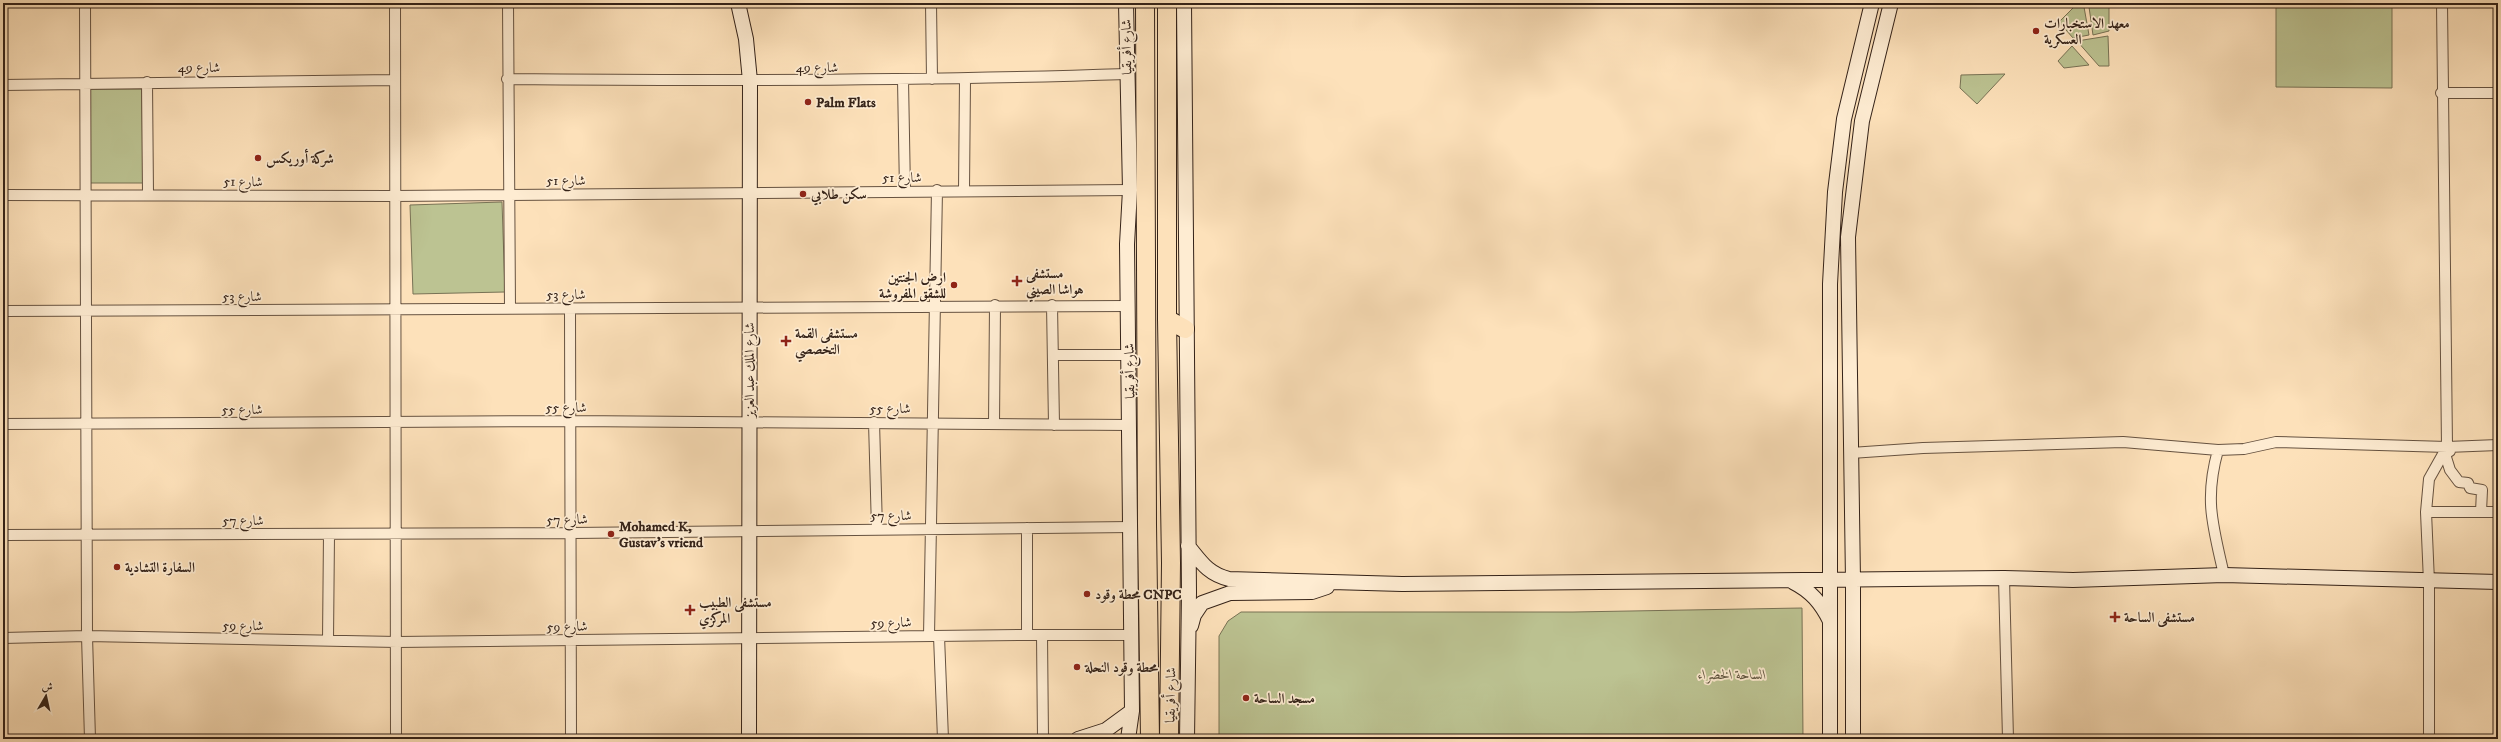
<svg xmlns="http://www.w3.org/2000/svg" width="2501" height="742" font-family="'IM FELL DW Pica',Amiri,serif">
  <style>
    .green { fill: #bcc392; stroke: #787255 }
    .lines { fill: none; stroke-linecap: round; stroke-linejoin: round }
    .street-casing { stroke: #665240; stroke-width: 12 }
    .secondary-casing { stroke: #342218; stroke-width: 16 }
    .highway-casing { stroke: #342218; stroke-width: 20 }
    .street { stroke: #feecd2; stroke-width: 10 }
    .secondary { stroke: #feecd2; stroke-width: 14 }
    .highway { stroke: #fde1ba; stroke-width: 18 }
    .poi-dot { fill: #8f2418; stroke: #feecd2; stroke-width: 1.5 }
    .labels { text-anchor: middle; stroke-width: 3.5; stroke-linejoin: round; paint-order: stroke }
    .poi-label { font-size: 14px; font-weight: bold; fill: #342218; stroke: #feecd2; text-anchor: start }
    .street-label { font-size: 14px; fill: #342218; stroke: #feecd2 }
    .park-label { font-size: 14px; font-style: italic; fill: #5d523d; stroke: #feecd2 }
  </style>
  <rect width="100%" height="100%" fill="#fde1ba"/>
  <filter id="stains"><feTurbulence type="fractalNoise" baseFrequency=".005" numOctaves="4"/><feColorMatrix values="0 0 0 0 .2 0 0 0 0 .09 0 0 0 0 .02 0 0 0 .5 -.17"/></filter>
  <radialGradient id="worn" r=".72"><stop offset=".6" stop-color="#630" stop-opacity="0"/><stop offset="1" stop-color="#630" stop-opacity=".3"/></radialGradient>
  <!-- green -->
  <path class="green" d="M2276,3H2392V88L2276,87Z
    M2109,5V31L2093,35L2089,7Z
    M2074,7H2084L2089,35L2073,38L2059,22Z
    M2108,36L2109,66H2099L2077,41Z
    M2072,46L2089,65L2064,68L2058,61Z
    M2005,74L1977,104L1960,88L1961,75Z
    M90,89H142L143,183H90Z
    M502,202L505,292L413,294L410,205Z
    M1802,608L1803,739H1219V636L1228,621L1241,612H1573Z"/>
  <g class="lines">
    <defs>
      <path id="street" d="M85,3L87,636L90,739
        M395,3L396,739
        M508,3L510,308
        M931,3L932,79
        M507,79C714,81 920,81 1127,74
        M903,80L905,191
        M147,82L148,194
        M3,85L394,80
        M2441,93H2498
        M964,190L965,80
        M3,195L394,196L1130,190
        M1052,305L1054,425
        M570,309L571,739
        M3,311L1128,306
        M1053,355H1129
        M874,422L877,529
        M3,424L572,421L1130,425
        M994,424L995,305
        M2218,450C2204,500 2213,526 2224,575
        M2450,451L2445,454L2450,470L2459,482L2468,483L2470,488L2482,490L2481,512
        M1851,453L1923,448L2123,442L2218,450L2244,449L2276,442L2447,447L2498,445
        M2426,512H2498
        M1027,528V635
        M3,535L572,533L1131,527
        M2004,578L2008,739
        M1042,635L1043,739
        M929,636L937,190
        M939,636L943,739
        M3,638L87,636L397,642L1027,635H1131
        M328,640L329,534
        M2429,739V582L2426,512L2429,479L2447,447L2442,3"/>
      <path id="secondary" d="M738,3L746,39L750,81L749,739
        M1126,3L1130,190L1127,244L1132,711L1128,739
        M1184,3L1189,592L1187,739
        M1188,546C1201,562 1208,574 1229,579L1402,584L2004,578L2073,580L2224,575L2498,582
        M1793,582C1811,591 1821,603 1830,621
        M1191,626L1194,615L1202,603L1230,593L1312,592L1327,587
        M1078,739L1106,730L1132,711
        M1830,739V284L1835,192L1844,119L1872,3
        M1853,739V581L1848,237L1862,121L1891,3"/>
      <path id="highway" d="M1145,3L1147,524L1150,739
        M1167,3V319L1171,563L1169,739
        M1167,319L1185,329"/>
    </defs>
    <!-- street casing -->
    <use href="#street" class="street-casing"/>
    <!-- secondary casing -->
    <use href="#secondary" class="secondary-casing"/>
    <!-- highway casing -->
    <use href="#highway" class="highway-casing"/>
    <!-- street -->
    <use href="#street" class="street"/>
    <!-- secondary -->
    <use href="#secondary" class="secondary"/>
    <!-- highway -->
    <use href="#highway" class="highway"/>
  </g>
  <!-- markers -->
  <g class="poi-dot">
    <circle cx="2036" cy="31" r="4"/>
    <circle cx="808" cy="102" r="4"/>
    <circle cx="258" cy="158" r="4"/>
    <circle cx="803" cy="194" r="4"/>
    <path d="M1015 275h4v4h4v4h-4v4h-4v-4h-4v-4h4z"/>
    <circle cx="954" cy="285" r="4"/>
    <path d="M784 335h4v4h4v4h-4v4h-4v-4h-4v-4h4z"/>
    <circle cx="611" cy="534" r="4"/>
    <circle cx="117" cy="567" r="4"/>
    <circle cx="1087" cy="594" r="4"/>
    <path d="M688 604h4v4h4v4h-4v4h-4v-4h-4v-4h4z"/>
    <path d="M2113 611h4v4h4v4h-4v4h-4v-4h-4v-4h4z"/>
    <circle cx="1077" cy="667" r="4"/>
    <circle cx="1246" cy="698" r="4"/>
  </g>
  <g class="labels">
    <!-- poi labels -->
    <g class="poi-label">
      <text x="2044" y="28">معهد الاستخبارات<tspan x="2044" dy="16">العسكرية</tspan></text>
      <text x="816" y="107">Palm Flats</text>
      <text x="266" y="163">شركة أوريكس</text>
      <text x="811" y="199">سكن طلابي</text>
      <text x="1026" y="278">مستشفى<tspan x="1026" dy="16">هواشا الصيني</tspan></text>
      <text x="946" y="282" text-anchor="end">ارض الجنتين<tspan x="946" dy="16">للشقق المفروشة</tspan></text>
      <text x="795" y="338">مستشفى القمة<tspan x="795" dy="16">التخصصي</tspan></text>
      <text x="619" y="531">Mohamed K,<tspan x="619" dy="16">Gustav’s vriend</tspan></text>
      <text x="125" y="572">السفارة التشادية</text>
      <text x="1095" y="599">محطة وقود CNPC</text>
      <text x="699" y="607">مستشفى الطبيب<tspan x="699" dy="16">المركزي</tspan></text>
      <text x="2124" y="622">مستشفى الساحة</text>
      <text x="1085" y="672">محطة وقود النحلة</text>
      <text x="1254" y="703">مسجد الساحة</text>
    </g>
    <!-- street labels -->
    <g class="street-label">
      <text transform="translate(1126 47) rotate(-91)" y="5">شارع أفريقيا</text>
      <text x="199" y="72">شارع 49</text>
      <text x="817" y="72">شارع 49</text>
      <text x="902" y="182">شارع 51</text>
      <text x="566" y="185">شارع 51</text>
      <text transform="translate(243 181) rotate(1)" y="5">شارع 51</text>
      <text x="566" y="299">شارع 53</text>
      <text x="242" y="301">شارع 53</text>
      <text transform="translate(749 370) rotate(-90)" y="5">شارع الملك عبد العزيز</text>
      <text transform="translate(1129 371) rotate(-91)" y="5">شارع أفريقيا</text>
      <text x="566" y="412">شارع 55</text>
      <text x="890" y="413">شارع 55</text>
      <text x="242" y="414">شارع 55</text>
      <text x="891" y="520">شارع 57</text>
      <text transform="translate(567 519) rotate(-1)" y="5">شارع 57</text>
      <text x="243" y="525">شارع 57</text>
      <text transform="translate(891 622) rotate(-1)" y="5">شارع 59</text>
      <text transform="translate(243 625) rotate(1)" y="5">شارع 59</text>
      <text transform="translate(567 626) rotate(-1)" y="5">شارع 59</text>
      <text transform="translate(1170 695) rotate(-89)" y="5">شارع أفريقيا</text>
    </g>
    <!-- park labels -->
    <g class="park-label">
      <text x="1732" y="679">الساحة الخضراء</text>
    </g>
  </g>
  <!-- margin -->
  <rect width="2501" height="742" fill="none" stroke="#fde1ba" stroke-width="16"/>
  <rect x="4" y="4" width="2493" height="734" fill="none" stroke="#342218" stroke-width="2"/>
  <rect x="8" y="8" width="2485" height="726" fill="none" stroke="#342218"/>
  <!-- north arrow -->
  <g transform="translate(46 696) rotate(9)" stroke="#feecd2" stroke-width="3" paint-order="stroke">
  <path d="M0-3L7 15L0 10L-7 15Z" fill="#342218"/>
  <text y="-6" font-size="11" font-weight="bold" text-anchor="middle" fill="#342218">ش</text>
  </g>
  <rect width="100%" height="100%" filter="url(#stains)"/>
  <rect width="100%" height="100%" fill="url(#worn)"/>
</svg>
